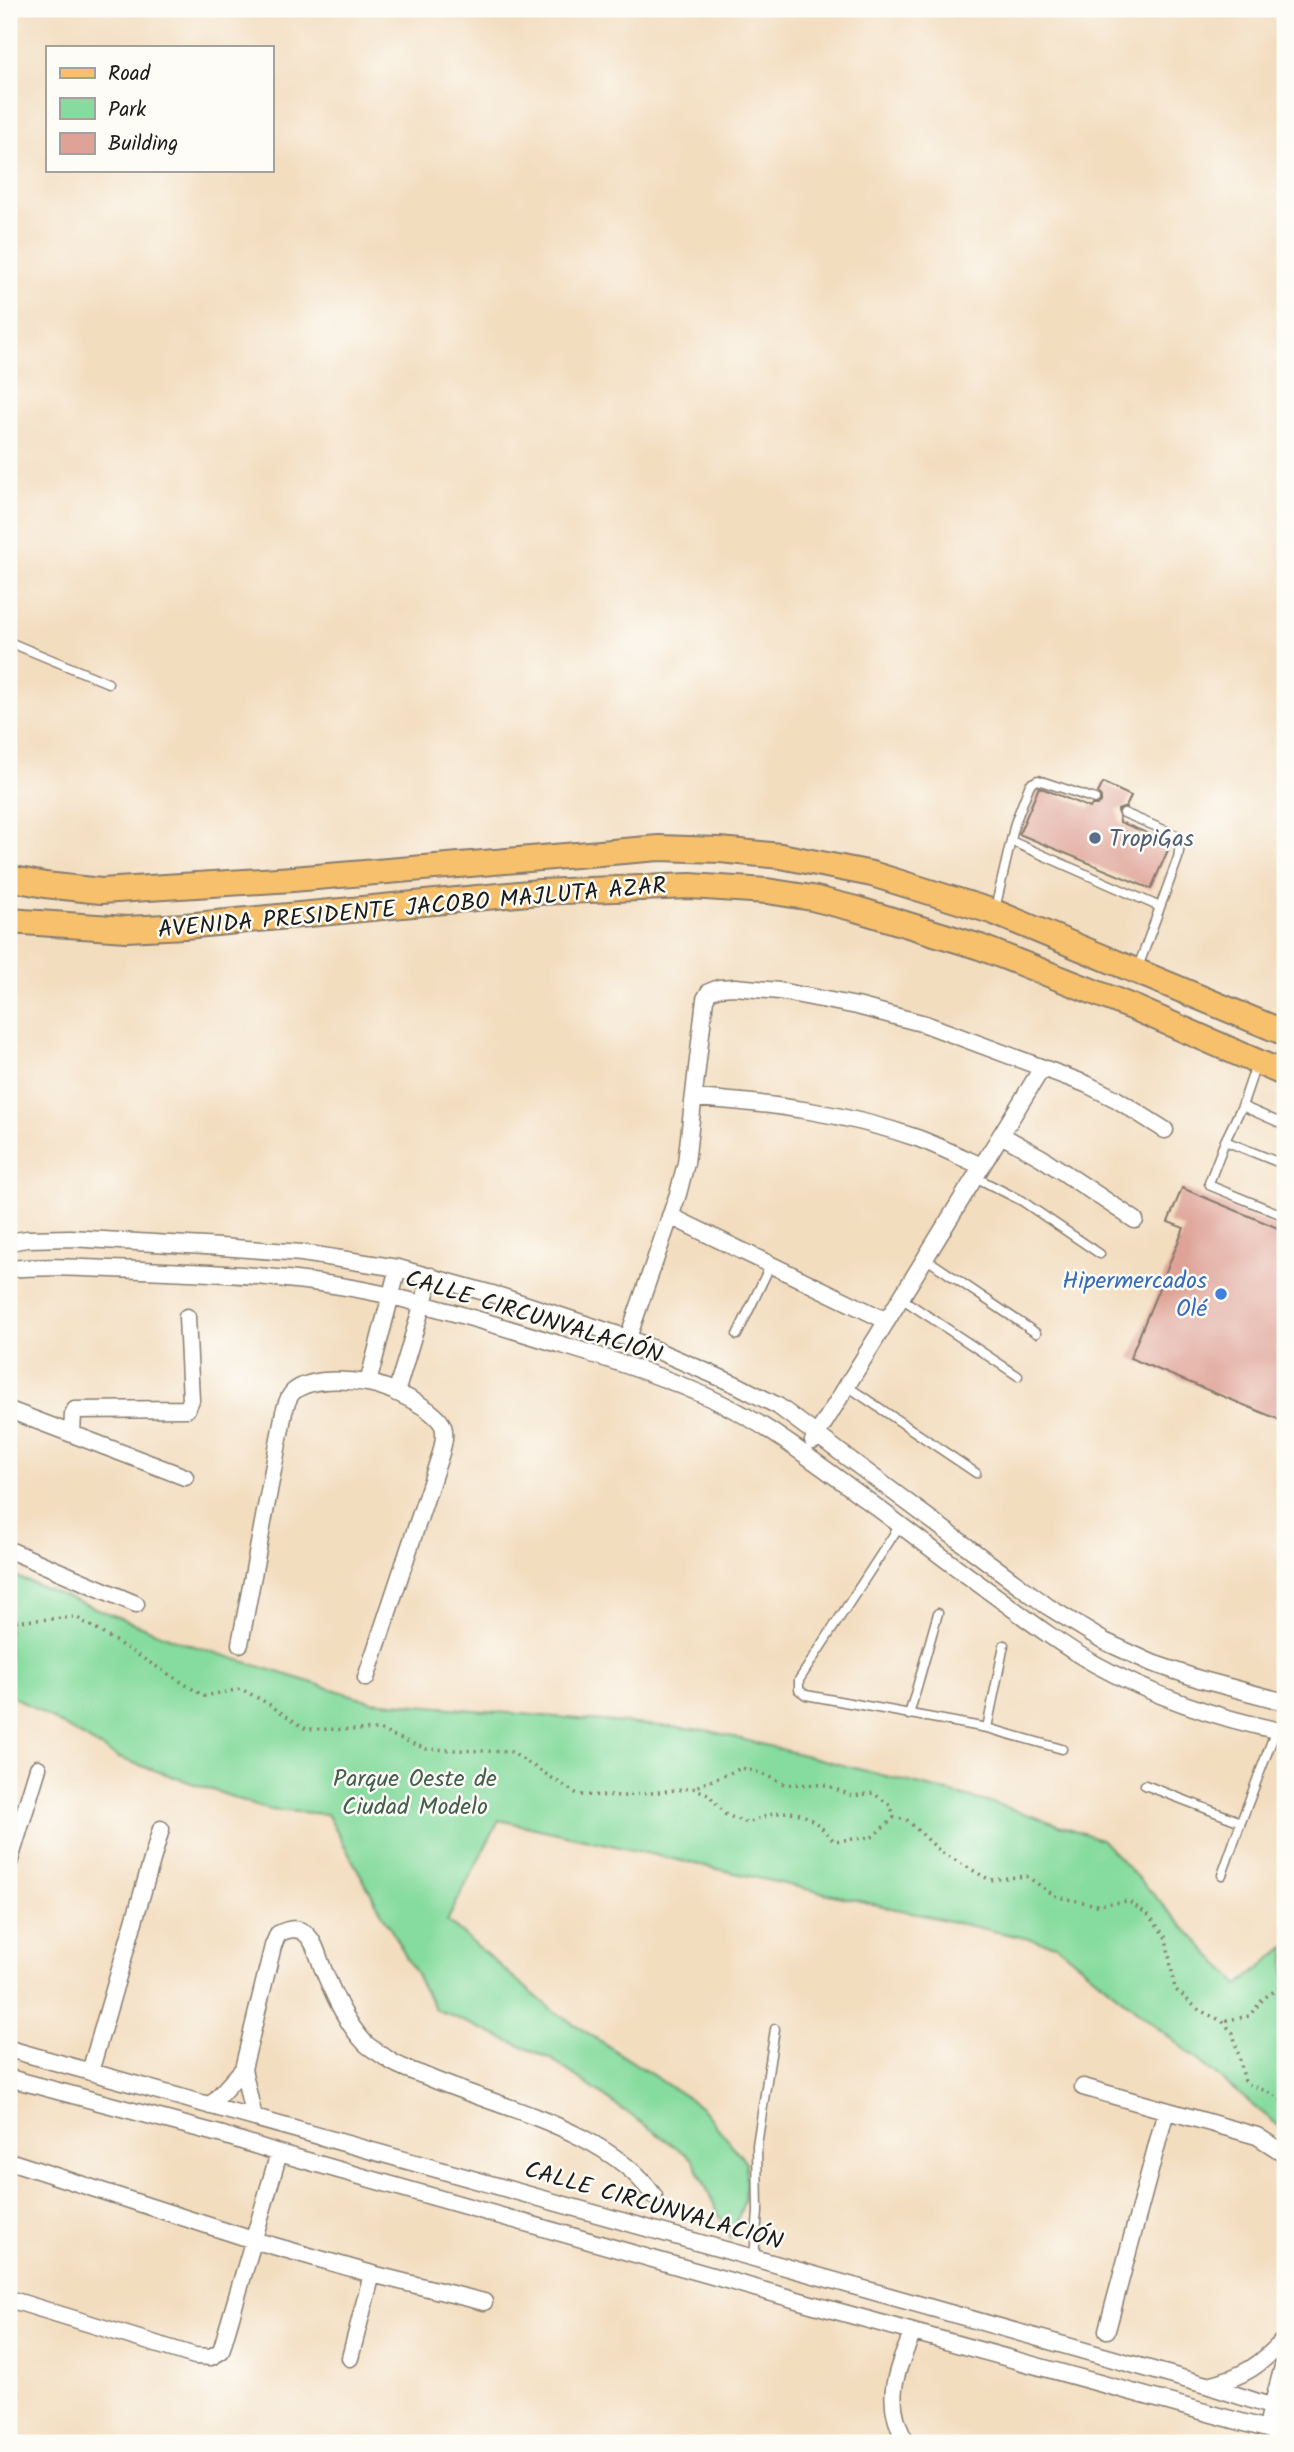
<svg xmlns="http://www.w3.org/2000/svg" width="1294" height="2452" font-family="Kalam,sans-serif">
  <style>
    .green { fill: #86db9e; stroke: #517c5d; stroke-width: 2 }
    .building { fill: #dfa296 }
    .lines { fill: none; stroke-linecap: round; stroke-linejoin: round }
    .service-casing { stroke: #887c6e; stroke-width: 11 }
    .minor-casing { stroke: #887c6e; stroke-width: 19 }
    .primary-casing { stroke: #887c6e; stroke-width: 28 }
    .path { stroke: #887c6e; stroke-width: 3.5; stroke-dasharray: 2 5; stroke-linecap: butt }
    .service { stroke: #fff; stroke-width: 8 }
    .minor { stroke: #fff; stroke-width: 16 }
    .primary { stroke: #f7c06c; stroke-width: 24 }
    .service-dot { fill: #5c6f8a; stroke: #fdfcf7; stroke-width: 2.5 }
    .shop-dot { fill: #3f7fe0; stroke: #fdfcf7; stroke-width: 2.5 }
    .labels { text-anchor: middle; stroke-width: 5; stroke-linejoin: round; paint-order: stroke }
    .service-label { font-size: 24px; fill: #4e5e75; stroke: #fdfcf7; text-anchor: start }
    .street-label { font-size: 24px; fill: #1c1c1c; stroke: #fdfcf7 }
    .shop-label { font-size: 24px; fill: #366cbe; stroke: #fdfcf7; text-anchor: end }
    .park-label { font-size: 24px; fill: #415f4a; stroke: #fdfcf7 }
  </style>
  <rect width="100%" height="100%" fill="#fdfcf7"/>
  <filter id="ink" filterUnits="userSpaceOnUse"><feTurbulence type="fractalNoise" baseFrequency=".0143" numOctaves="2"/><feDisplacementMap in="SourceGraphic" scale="14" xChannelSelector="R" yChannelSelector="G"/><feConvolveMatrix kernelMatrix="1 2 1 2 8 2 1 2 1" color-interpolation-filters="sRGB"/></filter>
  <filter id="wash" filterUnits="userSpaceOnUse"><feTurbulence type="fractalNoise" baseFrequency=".00686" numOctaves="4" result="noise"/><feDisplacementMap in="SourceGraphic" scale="28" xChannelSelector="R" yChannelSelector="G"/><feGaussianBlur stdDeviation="1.57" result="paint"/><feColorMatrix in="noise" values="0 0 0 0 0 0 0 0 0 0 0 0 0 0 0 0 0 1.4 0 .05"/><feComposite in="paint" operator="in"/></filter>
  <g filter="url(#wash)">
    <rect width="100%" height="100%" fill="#f3ddbf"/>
    <!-- green -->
    <path class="green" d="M9,1574L181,1642L371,1701L706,1730L1003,1806L1101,1839L1239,1985L1285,1947V2131L1056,1945L499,1820L447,1921L551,2009L700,2106L746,2162L745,2199L730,2239L693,2159L551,2059L435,2009L327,1814L270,1810L119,1758L9,1694Z"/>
    <g id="blocks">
      <!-- building -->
      <path class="building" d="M1103,783L1131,796L1126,807L1118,810L1120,822L1171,843L1151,889L1019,834L1039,787L1090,808L1092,805H1097L1101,802V797L1098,793Z
        M1182,1188L1285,1231V1422L1130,1358L1184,1228L1168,1222Z"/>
    </g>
  </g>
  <g filter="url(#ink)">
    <use href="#blocks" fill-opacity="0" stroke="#887c6e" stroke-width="2"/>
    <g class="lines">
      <defs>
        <path id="service" d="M9,642L108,683
          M1124,813L1176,835L1180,844L1178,858L1137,970
          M1011,841L1160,907
          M995,909L1015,823L1030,784L1038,780L1095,799
          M1256,1065L1242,1106L1225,1141L1209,1183L1211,1186L1285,1216
          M1242,1106L1285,1125
          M1225,1141L1285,1165
          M975,1177L1022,1201L1100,1254
          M925,1258L1036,1333
          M901,1298L1018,1376
          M737,1335L771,1264
          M847,1386L976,1473
          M900,1525L799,1680V1690L806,1695L987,1728L1062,1749
          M909,1715L938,1613
          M987,1728L1004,1645
          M1145,1785L1241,1822L1276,1730
          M1222,1875L1241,1822
          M754,2257L758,2212L757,2145L775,2029"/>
        <path id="minor" d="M694,1098C770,1103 845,1113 917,1138C939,1146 960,1157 982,1166
          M1001,1135L1042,1158L1135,1220
          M670,1216L887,1321
          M9,1242L27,1239L70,1238L221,1247L302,1253L398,1268L503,1297L628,1338L737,1385L778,1406L1047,1606L1104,1641L1152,1663L1199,1679L1285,1702
          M9,1269C53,1265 97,1269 141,1270C224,1273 310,1277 391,1296C448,1310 503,1327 559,1344C630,1365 710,1391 772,1432C849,1483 921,1543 997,1597C1028,1620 1061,1645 1095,1664C1153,1696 1221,1719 1285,1732
          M628,1338L678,1194L686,1163L705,999L709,992L719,988L735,987L779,991L857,1006L925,1024L1086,1084L1116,1099L1165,1130
          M368,1383L398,1268
          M396,1393L431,1276
          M9,1410L185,1477
          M72,1434L73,1414L75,1410L187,1409L191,1400L187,1317
          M813,1441L1042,1068
          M9,1550L136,1604
          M240,1644L284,1412C286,1405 288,1397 293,1392C310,1377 347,1380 368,1383C387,1386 435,1408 443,1426C446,1435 443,1444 441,1453L366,1678
          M9,1863L38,1768
          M9,2049L1206,2385L1285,2411
          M90,2072L161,1829
          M9,2078L223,2135L279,2153L811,2304L1285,2434
          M1083,2087L1257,2136L1285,2154
          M210,2106L243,2069
          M254,2118L243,2069L273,1946L278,1934C288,1929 298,1926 307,1935C315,1942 319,1959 323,1969C333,1993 346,2023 365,2043C371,2049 380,2053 386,2058C399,2068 416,2072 430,2078C500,2108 609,2130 654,2196
          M9,2161L253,2240L372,2274L484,2302
          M9,2299L195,2356L211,2357L221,2351L279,2153
          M1107,2330L1166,2111
          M350,2358L372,2274
          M1208,2385C1244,2377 1261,2365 1285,2338
          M1269,2418L1285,2359
          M906,2443C883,2400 895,2374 913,2332"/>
        <path id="primary" d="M9,878L45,885L101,891L293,879L659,848L720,850L781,856L872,874L994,912L1285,1033
          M9,921L126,929L185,926L539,892L690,886L767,891L812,898L856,909L980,947L1137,1009L1285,1074"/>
      </defs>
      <!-- service casing -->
      <use href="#service" class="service-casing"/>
      <!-- minor casing -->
      <use href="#minor" class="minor-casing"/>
      <!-- primary casing -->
      <use href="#primary" class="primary-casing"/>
      <!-- path -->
      <path class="path" d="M9,1622L76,1617L204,1696L241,1689L267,1703L306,1729L379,1730L426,1749L511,1752L579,1795L625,1796L693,1788
        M894,1818L891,1806L873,1793L853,1796L826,1785L784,1784L763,1774L742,1768L693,1788L708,1794L726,1815L748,1823C788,1806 805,1807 834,1841L872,1837L894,1818L906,1819L941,1852L990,1880L1026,1876L1057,1897L1097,1905L1128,1901L1150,1916L1166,1938L1175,1989L1199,2010L1222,2021
        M1285,1984L1264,1998L1249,2016L1222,2021L1233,2033L1245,2082C1259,2090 1275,2092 1285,2104"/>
      <!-- service -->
      <use href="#service" class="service"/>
      <!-- minor -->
      <use href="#minor" class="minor"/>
      <!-- primary -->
      <use href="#primary" class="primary"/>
    </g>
  </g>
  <!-- markers -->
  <circle class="service-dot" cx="1095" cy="838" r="7"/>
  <circle class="shop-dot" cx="1221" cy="1294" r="7"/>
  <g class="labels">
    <!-- service labels -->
    <g class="service-label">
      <text x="1109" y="846">TropiGas</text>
    </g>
    <!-- street labels -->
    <g class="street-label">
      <text transform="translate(412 907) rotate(-5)" y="8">AVENIDA PRESIDENTE JACOBO MAJLUTA AZAR</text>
      <text transform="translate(534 1316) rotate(17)" y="8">CALLE CIRCUNVALACIÓN</text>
      <text transform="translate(654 2205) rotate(16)" y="8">CALLE CIRCUNVALACIÓN</text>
    </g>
    <!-- shop labels -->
    <g class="shop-label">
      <text x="1207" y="1288">Hipermercados<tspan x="1207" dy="28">Olé</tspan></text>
    </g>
    <!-- park labels -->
    <g class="park-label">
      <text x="415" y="1786">Parque Oeste de<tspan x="415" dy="28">Ciudad Modelo</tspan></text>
    </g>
  </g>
  <!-- margin -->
  <rect width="1294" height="2452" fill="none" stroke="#fdfcf7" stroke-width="35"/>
  <!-- legend -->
  <rect x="46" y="46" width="228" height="126" fill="#fdfcf7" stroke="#a3a29f" stroke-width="2"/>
  <rect x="60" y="68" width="35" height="10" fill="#f7c06c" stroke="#a3a29f" stroke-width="2"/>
  <text x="108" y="80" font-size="21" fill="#1c1c1c">Road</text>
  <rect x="60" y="98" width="35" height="21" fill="#86db9e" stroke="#a3a29f" stroke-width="2"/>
  <text x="108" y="116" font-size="21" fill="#1c1c1c">Park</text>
  <rect x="60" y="133" width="35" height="21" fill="#dfa296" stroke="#a3a29f" stroke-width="2"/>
  <text x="108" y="150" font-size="21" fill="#1c1c1c">Building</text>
</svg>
